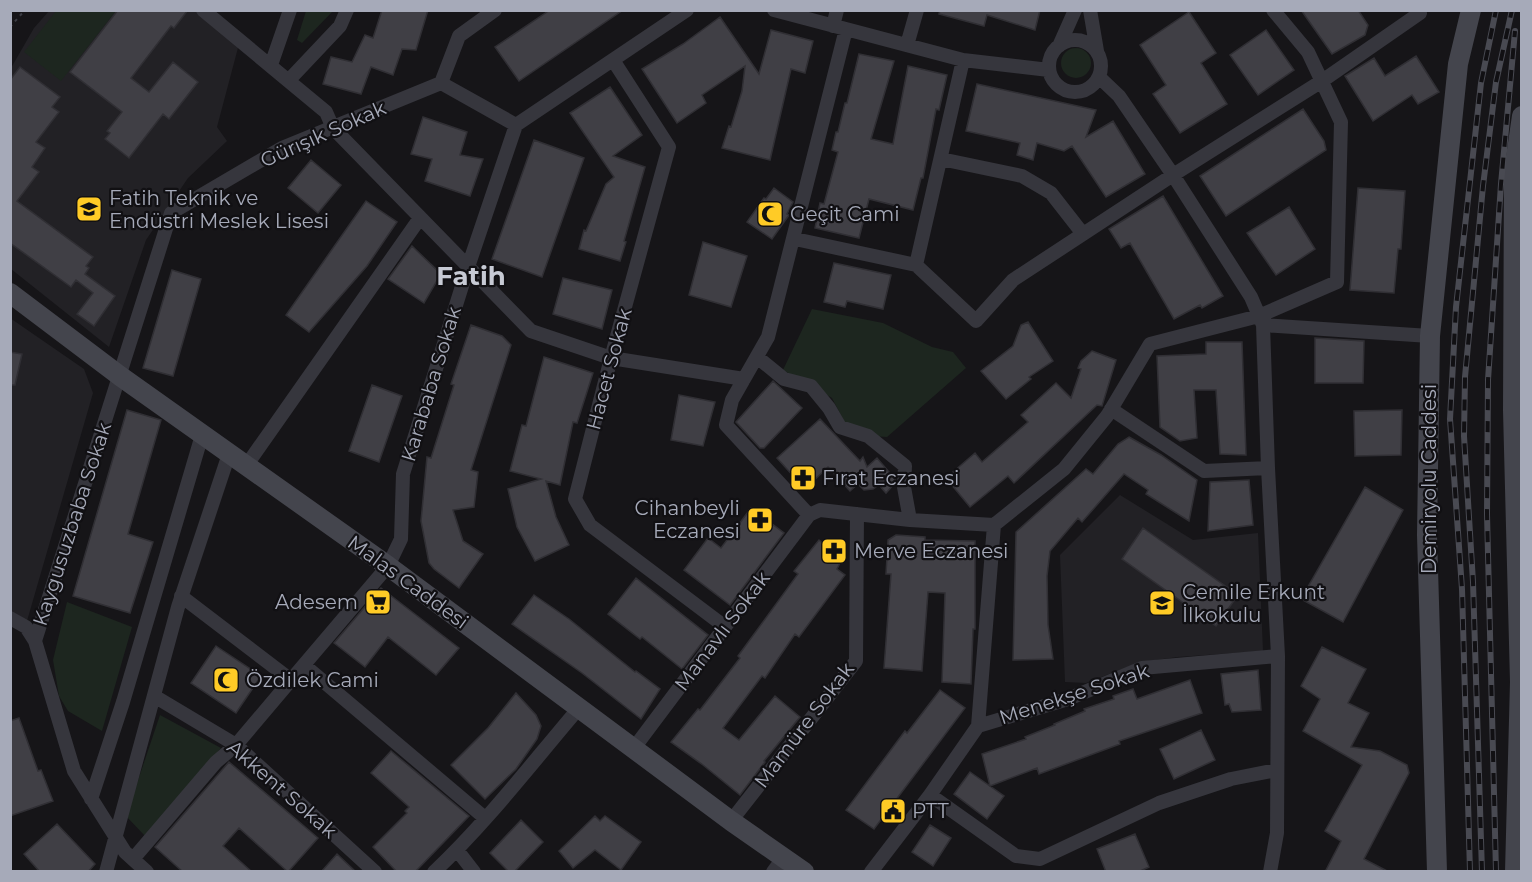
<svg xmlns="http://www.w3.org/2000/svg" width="1532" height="882" font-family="Montserrat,sans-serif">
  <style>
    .built { fill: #222125 }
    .green { fill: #1d261f }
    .building { fill: #403f45; stroke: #302f34; stroke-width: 1.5 }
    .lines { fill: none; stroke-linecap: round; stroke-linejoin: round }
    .path { stroke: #3c3d44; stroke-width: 2; stroke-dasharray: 3 4.5; stroke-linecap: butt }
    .street { stroke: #36363d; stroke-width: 14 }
    .secondary { stroke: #44454d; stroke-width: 20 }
    .rail-casing { stroke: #494a52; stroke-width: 6 }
    .rail { stroke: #111013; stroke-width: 4; stroke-dasharray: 11; stroke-linecap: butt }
    .labels { text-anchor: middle; stroke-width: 4.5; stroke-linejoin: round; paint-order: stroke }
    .street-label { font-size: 20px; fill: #a6aab9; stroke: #111013 }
    .poi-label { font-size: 20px; fill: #a6aab9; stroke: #111013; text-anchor: start }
    .district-label { font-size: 26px; font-weight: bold; fill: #c7cad4; stroke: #111013 }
  </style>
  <rect width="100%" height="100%" fill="#161518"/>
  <!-- built -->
  <path class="built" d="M49,11H198L239,44L217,127L227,141L188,178L146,240L109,347L11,269V68L34,28Z
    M10,318L84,369L93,393L27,621L11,611Z
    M1120,495L1193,540L1258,533L1263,651L1178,657L1140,662L1086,683L1065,682L1060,555Z"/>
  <!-- green -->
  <path class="green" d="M112,10L115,12L61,81L24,52L56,11Z
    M306,11H333L302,43L297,40Z
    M1061 63a15 15 0 1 1 30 0a15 15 0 1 1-30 0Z
    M812,309L883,323L932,347L953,352L966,368L887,437L857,435L845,423L832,398L783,370Z
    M67,602L132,627L102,731L68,711L59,696L53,660Z
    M160,715L221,748L145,836L126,816Z"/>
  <!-- building -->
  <path class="building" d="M118,10H188L174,28L171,26L131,78L149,92L173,62L198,82L169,119L163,114L129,158L105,139L110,133L107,131L122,112L70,72Z
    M382,10H428L416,50L402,49L393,75L371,67L361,94L323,84L331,57L352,62L365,35L373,38Z
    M550,10H623L519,81L495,47Z
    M940,10H1040L1035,30L987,15L984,26L939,14Z
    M1301,10H1358L1368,25L1365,35L1332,54Z
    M1189,12L1216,53L1201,63L1227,104L1180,133L1153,94L1166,85L1140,45Z
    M720,17L759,74L771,30L813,41L805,73L791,69L770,160L722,148L729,126L731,127L742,91L745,66L702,95L706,103L677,123L642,69L683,44Z
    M1266,30L1294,70L1258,95L1230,55Z
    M859,54L894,61L871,139L893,144L908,66L947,75L939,110L936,109L923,178H921L913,210L869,199L859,238L815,228L820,203L824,204L838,152L832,150L836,132H838L845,103H847Z
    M1416,56L1439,92L1418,104L1412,95L1373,121L1345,76L1374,58L1385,76Z
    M20,67L60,97L52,107L59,112L36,142L45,148L32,167L39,172L17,201L93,257L86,266L89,268L85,274L115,296L94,326L77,314L93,293L76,280L71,287L10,243V80Z
    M977,84L1096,110L1086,137L1113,121L1145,174L1106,197L1072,146L1064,151L1037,143L1033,160L1017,155L1020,143L966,131Z
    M610,87L642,135L613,156L645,167L624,241L626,242L620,261L579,249L584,230L586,231L606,184L614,177L570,113Z
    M1303,109L1324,141L1326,150L1226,216L1200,176Z
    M423,117L467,132L460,155L483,159L470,196L425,181L432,159L411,154Z
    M534,140L584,158L542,277L492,259Z
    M311,160L341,185L318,213L288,188Z
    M774,188L793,202L787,214L789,215L772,239L747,222L764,198L766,199Z
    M1358,188L1405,191L1401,249H1398L1394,293L1350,290Z
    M1163,196L1223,296L1202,308L1200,305L1174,319L1130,243L1121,248L1109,229Z
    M366,201L397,222L367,266L309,332L286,315Z
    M1289,207L1315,249L1276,275L1247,233Z
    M703,242L747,256L731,307L689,295Z
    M412,246L441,274L424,303L388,279Z
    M834,263L891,275L883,309L847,301L845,307L824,302Z
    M172,270L201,279L173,376L143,368Z
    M563,278L612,290L602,329L553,314Z
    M1028,322L1053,361L1029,377L1031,379L1006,399L981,371L1013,346L1021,325Z
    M471,325L502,336L511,345L471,470L478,472L474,507L453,510L463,541L483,554L459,588L434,569L429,563L421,521L427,457L431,458L454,385L451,384Z
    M1315,338L1364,341L1363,383H1315Z
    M1206,342H1242L1246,455L1220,454L1216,390H1194L1197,438L1180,441L1160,427L1157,356L1206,354Z
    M1092,351L1116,360L1102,406L1097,405L1014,483L1008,476L970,507L946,478L975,453L982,462L1028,422L1021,415L1056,383L1071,398L1081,369L1078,368L1081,361Z
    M10,352L22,354L15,385H10Z
    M544,357L593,373L577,423L573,422L560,485L546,481L556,517L569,545L535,561L517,527L508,489L541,479L510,471L522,425L526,426Z
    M773,381L802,408L764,448H760L736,422Z
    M372,385L402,396L379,462L349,451Z
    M679,395L715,402L703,446L671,440Z
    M127,410L161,420L128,534L153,542L130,613L73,596Z
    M1402,410L1401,455L1355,456L1354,411Z
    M820,419L860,461L863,457L867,467L877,458L895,479V483L886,493L879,485L873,489L864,490L858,484L850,491L828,467L805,489L777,458Z
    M1129,437L1161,455L1197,480L1189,521L1146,494L1148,490L1124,474L1082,522L1078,518L1050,551L1047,576L1048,625L1053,659L1013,660L1016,532L1086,469L1093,474L1118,444Z
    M1249,480L1253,525L1208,531L1210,482Z
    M1365,487L1403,510L1343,622L1301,599Z
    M751,508L784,533L730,605L684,570L708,538L721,548Z
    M1143,528L1238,595L1216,626L1122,559Z
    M896,535L925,537V540L975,541V629H973L971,684L942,682L945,593L928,592L922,671L884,668L891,574H886L888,540Z
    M819,540L832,551L829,554L840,563L837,569L845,575L799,637L795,634L765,678L762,676L723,728L739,740L775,696L800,717L764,761L765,762L740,795L703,765L671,742L698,709L700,710L740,658L738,656L798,574L794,571Z
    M636,578L708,635L682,669L642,637L640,639L608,614Z
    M381,588L459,648L436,675L388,637L365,667L334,643Z
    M534,595L569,619L635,672L636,671L660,689L641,719L582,673L512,624Z
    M216,646L261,676L236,713L191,683Z
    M1322,647L1366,669L1348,703L1369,713L1351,747L1380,751L1407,765L1409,773L1364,859L1389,872H1325L1341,841L1325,831L1362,765L1303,731L1320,699L1301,686Z
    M1258,670L1261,710L1232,712L1229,704L1225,705L1221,674Z
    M1190,680L1202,713L1119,741L1120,744L1039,774L1037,768L990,786L982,754L1026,739L1025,737L1055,725L1054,724L1085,711L1084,709L1114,699L1113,696L1133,689L1137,699Z
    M940,690L965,708L874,829L846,810L905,731L907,733Z
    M516,693L536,715L541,726L537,739L516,769L485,799L451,765L488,728Z
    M19,718L38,771L41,770L53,801L10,816V721Z
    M1201,730L1215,760L1174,779L1160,749Z
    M391,751L469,816L415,872H397L373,847L407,813L405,811L409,807L371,773Z
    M229,762L318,838L288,872L239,828L223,846L252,872H183L155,847Z
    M970,772L1004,796L987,819L954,794Z
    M595,816L600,821L605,816L641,842L621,870L595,850L573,868L559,851Z
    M521,820L543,842L514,872H509L490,853Z
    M57,824L95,864L88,872H40L24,854Z
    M930,825L951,838L933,866L912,852Z
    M1135,834L1149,867L1138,872H1106L1097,849Z
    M337,854L356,872H321Z"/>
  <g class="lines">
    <!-- path -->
    <path class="path" d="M10,27L25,10"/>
    <!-- street -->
    <path class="street" d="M203,10L326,112L333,128L531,331L611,358L744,379
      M774,10L963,60L1049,70
      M1090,10L1097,51
      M833,26L837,10
      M846,29L768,337L732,400L726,425L809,515L820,510L910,520L994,525L1064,469L1107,416L1150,344L1259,316L1337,282L1341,122L1308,52L1273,10
      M1049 66a26 26 0 1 1 52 0a26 26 0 1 1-52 0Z
      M907,45L917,10
      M1059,46L1075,10
      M613,60L669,147L611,358L575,499L590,525L724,626
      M271,65L290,10
      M1099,77L1119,96L1173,175L1251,297L1263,325L1268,468L1278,656L1277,833L1270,872
      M289,80L340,26L347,10
      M441,83L516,125
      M941,159L1022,176L1051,193L1083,234
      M795,239L916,265L976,321L1013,280L1173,175L1322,81L1420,13
      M916,265L963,60
      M1263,325L1430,336
      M757,357L784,379L811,386L829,408L840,427L868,436L905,466L904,487L910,520
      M1111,409L1204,471L1268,468
      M246,466L420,218
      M181,596L291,680L388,566L401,539L403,474L468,267L516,125L687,10
      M10,618L26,627L35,641
      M304,665L485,818
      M154,696L236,745L375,872
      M978,726L1068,699L1142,668L1278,656
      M634,748L809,515
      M930,795L1016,856L1040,859L1159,803L1231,779L1277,770
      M91,799L123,702L202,435
      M731,821L856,661L857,514
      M457,850L474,872
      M133,859L216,762L236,745L291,680
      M106,872L178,607L229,454
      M147,872L125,852L74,771L35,641L171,213L282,148L441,83L459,36L495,10
      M434,872C487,822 532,763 579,708
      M773,872L784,857
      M871,872L930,795L978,726L994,525"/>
    <!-- secondary -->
    <path class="secondary" d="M10,293L120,376L388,566L731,821L804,872
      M1437,872L1427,535L1430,336L1458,64L1471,10
      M1515,872L1520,682L1513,410L1514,171L1522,116"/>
    <defs>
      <path id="rail" d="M1470,872L1462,589L1450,419L1456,307L1481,83L1496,10
        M1482,872L1473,582L1464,436L1465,377L1483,186L1496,82L1512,10
        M1496,872L1487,514L1488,380L1501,184L1515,31"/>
    </defs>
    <!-- rail casing -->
    <use href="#rail" class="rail-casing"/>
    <!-- rail -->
    <use href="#rail" class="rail"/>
  </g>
  <!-- icons -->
  <defs>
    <symbol id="school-square" viewBox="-11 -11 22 22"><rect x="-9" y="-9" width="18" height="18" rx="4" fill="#ffcb26" stroke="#111013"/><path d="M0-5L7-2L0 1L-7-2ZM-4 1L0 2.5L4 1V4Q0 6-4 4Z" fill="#111"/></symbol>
    <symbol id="mosque-square" viewBox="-11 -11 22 22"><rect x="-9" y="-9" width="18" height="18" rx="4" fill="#ffcb26" stroke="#111013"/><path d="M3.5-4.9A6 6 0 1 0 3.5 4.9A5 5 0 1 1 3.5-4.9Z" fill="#111"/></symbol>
    <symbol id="pharmacy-square" viewBox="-11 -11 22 22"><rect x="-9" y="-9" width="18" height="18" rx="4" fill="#ffcb26" stroke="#111013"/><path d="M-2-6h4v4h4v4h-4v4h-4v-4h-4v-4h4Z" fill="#111"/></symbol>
    <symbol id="supermarket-square" viewBox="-11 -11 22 22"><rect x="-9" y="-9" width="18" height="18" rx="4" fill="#ffcb26" stroke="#111013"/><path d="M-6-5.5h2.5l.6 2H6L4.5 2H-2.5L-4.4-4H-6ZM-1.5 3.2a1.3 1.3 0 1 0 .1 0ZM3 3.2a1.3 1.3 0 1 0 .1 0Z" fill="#111"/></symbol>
    <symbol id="civic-square" viewBox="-11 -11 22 22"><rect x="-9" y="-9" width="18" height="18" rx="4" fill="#ffcb26" stroke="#111013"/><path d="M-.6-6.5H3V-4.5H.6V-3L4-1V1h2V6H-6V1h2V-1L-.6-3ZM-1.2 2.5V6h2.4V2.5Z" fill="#111"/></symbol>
  </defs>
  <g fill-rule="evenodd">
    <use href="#school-square" x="74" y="194" width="30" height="30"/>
    <use href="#mosque-square" x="755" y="199" width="30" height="30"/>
    <use href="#pharmacy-square" x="788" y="463" width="30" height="30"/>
    <use href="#pharmacy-square" x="745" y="505" width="30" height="30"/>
    <use href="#pharmacy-square" x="819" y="536" width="30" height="30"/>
    <use href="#supermarket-square" x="363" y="587" width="30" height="30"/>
    <use href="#school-square" x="1147" y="588" width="30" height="30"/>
    <use href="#mosque-square" x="211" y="665" width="30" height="30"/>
    <use href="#civic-square" x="878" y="796" width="30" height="30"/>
  </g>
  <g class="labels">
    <!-- street labels -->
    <g class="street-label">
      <text transform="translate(323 134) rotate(-24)" y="7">Gürışık Sokak</text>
      <text transform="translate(609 369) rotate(-75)" y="7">Hacet Sokak</text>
      <text transform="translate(431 384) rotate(-73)" y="7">Karababa Sokak</text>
      <text transform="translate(1429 479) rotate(-90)" y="7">Demiryolu Caddesi</text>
      <text transform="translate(72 524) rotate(-72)" y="7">Kaygusuzbaba Sokak</text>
      <text transform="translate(408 582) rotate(36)" y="7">Malas Caddesi</text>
      <text transform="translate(722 631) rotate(-53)" y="7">Manavlı Sokak</text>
      <text transform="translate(1074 694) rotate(-18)" y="7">Menekşe Sokak</text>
      <text transform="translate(804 725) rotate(-53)" y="7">Mamüre Sokak</text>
      <text transform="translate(282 789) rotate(41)" y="7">Akkent Sokak</text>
    </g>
    <!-- poi labels -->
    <g class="poi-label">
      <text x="109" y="205">Fatih Teknik ve<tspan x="109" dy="23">Endüstri Meslek Lisesi</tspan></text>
      <text x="790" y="221">Geçit Cami</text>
      <text x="822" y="485">Fırat Eczanesi</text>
      <text x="740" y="515" text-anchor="end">Cihanbeyli<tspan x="740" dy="23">Eczanesi</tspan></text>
      <text x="854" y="558">Merve Eczanesi</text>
      <text x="1182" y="599">Cemile Erkunt<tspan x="1182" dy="23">İlkokulu</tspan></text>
      <text x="358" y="609" text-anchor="end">Adesem</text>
      <text x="246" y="687">Özdilek Cami</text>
      <text x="912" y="818">PTT</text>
    </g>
    <!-- district labels -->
    <g class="district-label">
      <text x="471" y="285">Fatih</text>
    </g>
  </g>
  <!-- border -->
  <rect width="1532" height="882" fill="none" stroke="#a6aab9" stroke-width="24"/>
</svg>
